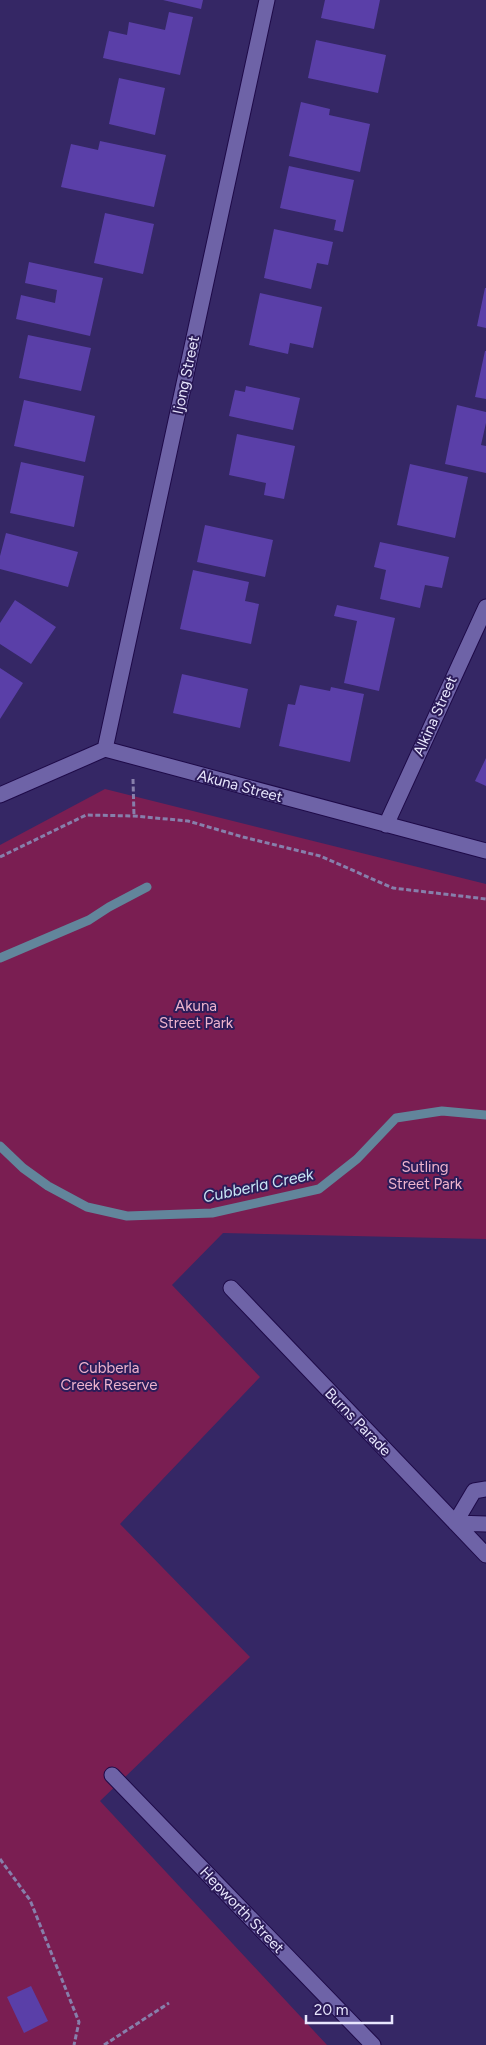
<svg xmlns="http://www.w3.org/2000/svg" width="486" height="2045" font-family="Figtree,sans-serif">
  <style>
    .green { fill: #7a1e52 }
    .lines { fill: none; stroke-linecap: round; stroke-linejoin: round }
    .stream { stroke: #62859b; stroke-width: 9 }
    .building { fill: #5a3fa8 }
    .street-casing { stroke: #1e0a48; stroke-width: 17 }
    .path { stroke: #877fab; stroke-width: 3; stroke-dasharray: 5 2.5; stroke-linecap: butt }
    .street { stroke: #6e63a7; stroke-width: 15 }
    .labels { text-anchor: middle; stroke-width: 4; stroke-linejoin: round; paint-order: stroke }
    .street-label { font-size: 15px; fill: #e8e6fd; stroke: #2c1c59 }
    .park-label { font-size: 15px; fill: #eeb3cd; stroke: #2c1c59 }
    .water-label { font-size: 16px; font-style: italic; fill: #c7e5f4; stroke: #2c1c59 }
  </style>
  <rect width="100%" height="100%" fill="#352765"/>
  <!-- green -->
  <path class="green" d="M105,789L486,884V1239L223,1233L172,1285L260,1377L120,1524L250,1657L100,1801L327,2045H0V845Z"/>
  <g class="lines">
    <!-- stream -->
    <path class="stream" d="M0,958L89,920L109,907L147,887
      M0,1146L23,1168L48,1186L87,1207L127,1216L212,1213L319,1189L357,1159L396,1118L442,1111L486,1115"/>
  </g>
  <!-- building -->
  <path class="building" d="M163,0H203L201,9Z
    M325,0H380L374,29L321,18Z
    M169,12L193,17L180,75L103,58L109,31L127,35L129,22L165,30Z
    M316,40L386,55L378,93L308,78Z
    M119,78L165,88L155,135L109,124Z
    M301,102L330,109L329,115L370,124L360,172L289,156Z
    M100,141L166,155L154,207L61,187L71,144L98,150Z
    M289,166L354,180L343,232L334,230L336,220L280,208Z
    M105,213L154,224L143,274L94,263Z
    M274,229L333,242L328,265L317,263L311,289L264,278Z
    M29,262L103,278L90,336L16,319L21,295L55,303L57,290L25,283Z
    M485,288H486V328L477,326Z
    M260,293L322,307L313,348L290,343L288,354L249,345Z
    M28,335L91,348L81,391L19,378Z
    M485,351H486V399L475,397Z
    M246,386L300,398L293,430L229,416L235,390L245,392Z
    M24,400L95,416L85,462L14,446Z
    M457,405L486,412V423L481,445L486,446V473L445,464Z
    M237,434L295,446L284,499L264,495L266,483L229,475Z
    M21,462L84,476L74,527L10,513Z
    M410,464L468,477L455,538L397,525Z
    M205,525L273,540L265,577L197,562Z
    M6,533L78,552L68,587L0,569V556Z
    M380,542L449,557L442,588L425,585L420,608L380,599L386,570L374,567Z
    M193,570L249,582L245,601L259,604L251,644L180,629Z
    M15,600L56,627L31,664L0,644V623Z
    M337,605L395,618L379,691L344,683L357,621L334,616Z
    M0,668L23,683L0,719Z
    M182,674L248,689L240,728L173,713Z
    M300,685L330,691L331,687L364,694L350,762L279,746L288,704L295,705Z
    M486,758V786L475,781Z
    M31,1986L48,2021L24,2033L7,1997Z"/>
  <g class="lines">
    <defs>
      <path id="street" d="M105,749L267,0
        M0,795L105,749L486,851
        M386,825L486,607
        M231,1288L486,1555
        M486,1489L474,1491L455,1523L486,1524
        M112,1775L373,2045"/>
    </defs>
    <!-- street casing -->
    <use href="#street" class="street-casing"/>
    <!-- path -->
    <path class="path" d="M133,779L134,816
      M0,857L86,815L134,816L188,821L243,837L320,856L393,888L486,899
      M0,1859L30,1900L79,2022L74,2045
      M104,2045L169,2003"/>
    <!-- street -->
    <use href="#street" class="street"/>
  </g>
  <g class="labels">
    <!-- street labels -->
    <g class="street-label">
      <text transform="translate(186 375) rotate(-78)" y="5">Ijong Street</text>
      <text transform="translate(435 716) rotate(-66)" y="5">Alkina Street</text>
      <text transform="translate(240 786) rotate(15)" y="5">Akuna Street</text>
      <text transform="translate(358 1422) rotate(46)" y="5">Burns Parade</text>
      <text transform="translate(242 1910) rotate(46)" y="5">Hepworth Street</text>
    </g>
    <!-- park labels -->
    <g class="park-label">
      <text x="196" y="1011">Akuna<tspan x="196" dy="17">Street Park</tspan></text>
      <text x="425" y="1172">Sutling<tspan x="425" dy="17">Street Park</tspan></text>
      <text x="109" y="1373">Cubberla<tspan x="109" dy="17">Creek Reserve</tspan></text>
    </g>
    <!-- water labels -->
    <g class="water-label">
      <text transform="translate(258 1185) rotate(-12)" y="6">Cubberla Creek</text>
    </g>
  </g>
  <!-- scale -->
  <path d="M306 2015v8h86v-8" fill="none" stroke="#e8e6fd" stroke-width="2.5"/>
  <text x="314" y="2015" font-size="15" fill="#e8e6fd" stroke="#2c1c59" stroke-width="4" paint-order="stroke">20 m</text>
</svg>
